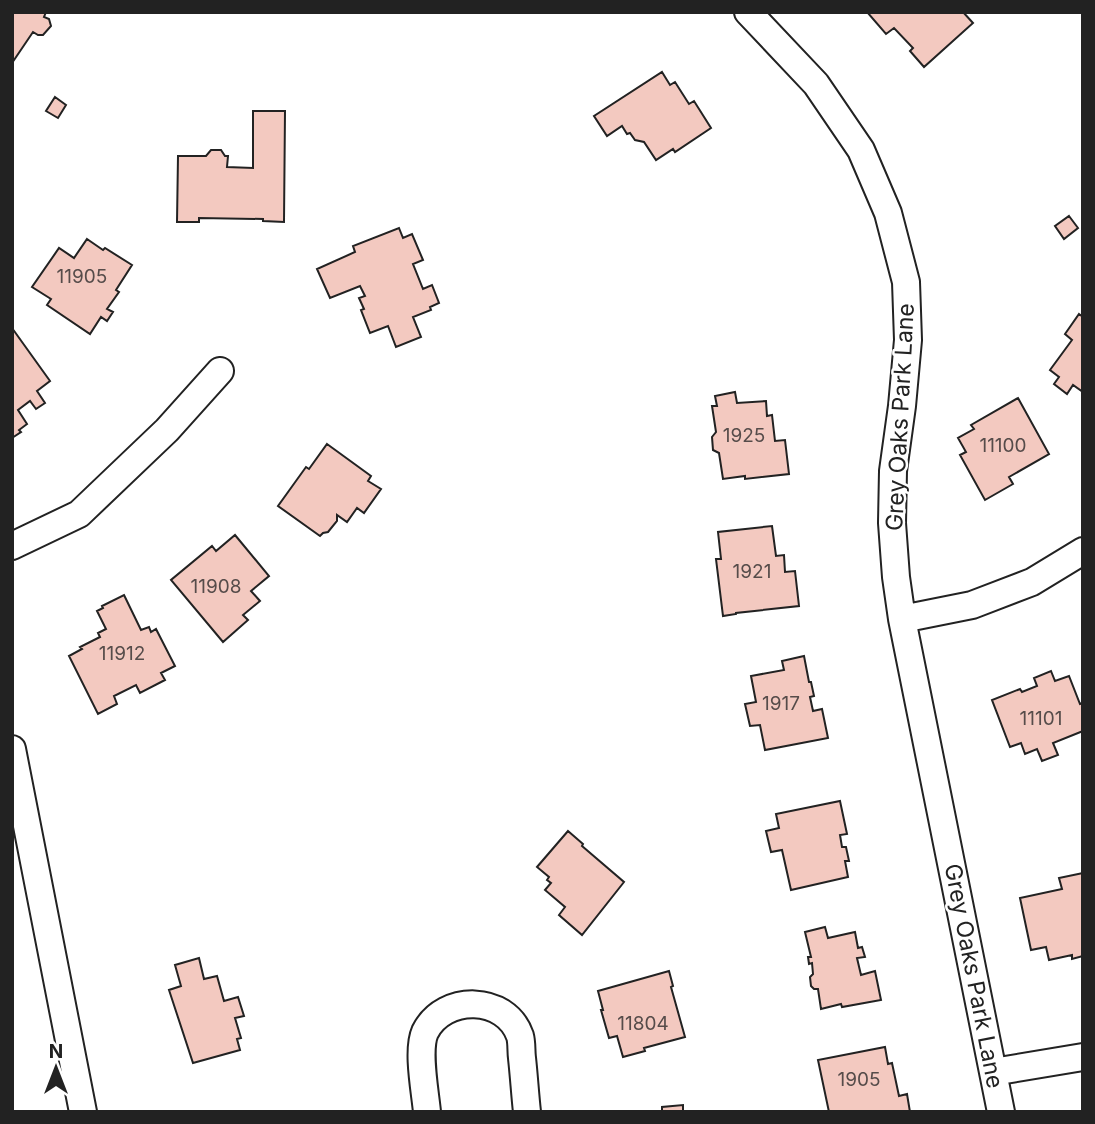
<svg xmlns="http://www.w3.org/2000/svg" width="1095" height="1124" font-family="Inter,sans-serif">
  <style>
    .building { fill: #f3c9c0; stroke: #222; stroke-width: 2 }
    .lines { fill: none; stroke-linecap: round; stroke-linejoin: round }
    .minor-casing { stroke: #222; stroke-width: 30 }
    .minor { stroke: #fff; stroke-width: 26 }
    .labels { text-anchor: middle; stroke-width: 5; stroke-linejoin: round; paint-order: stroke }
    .number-label { font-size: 19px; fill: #564c4a }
    .street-label { font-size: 23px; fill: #222; stroke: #fff }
  </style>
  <rect width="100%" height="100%" fill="#fff"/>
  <!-- building -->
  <path class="building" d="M12,12H46L44,17L49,19L51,26L43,35H38L33,32L12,63Z
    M867,12H963L973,23L924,67L910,51L913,48L894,28L886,34Z
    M662,72L670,85L675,82L689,104L694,101L711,128L675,152L673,149L656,160L644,142L635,140L630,133L627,134L622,126L607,136L594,116Z
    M55,97L66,105L58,118L46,111Z
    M253,111H285L284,222L263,221V219L199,218V222H177L178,156H206L211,150H221L225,156H228L227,167L253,168Z
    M1069,216L1078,228L1064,239L1055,226Z
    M399,228L403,238L412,234L423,260L413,264L423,289L432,285L439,303L430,307L431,310L413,317L421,337L396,347L388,326L370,333L361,310L364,309L359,298L365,296L360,286L330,298L317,269L355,252L353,246Z
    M87,239L103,250L105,248L132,265L116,290L119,292L107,309L113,312L107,321L101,317L90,334L47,305L51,299L32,287L59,248L74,258Z
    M1079,314L1083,317V392L1073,385L1067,394L1054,384L1059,377L1050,370L1072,340L1065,334Z
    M12,328L50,381L37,391L45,403L36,409L30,401L18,410L27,424L19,430L21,432L12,438Z
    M735,392L737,403L766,401L767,416L772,415L775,441L785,440L789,474L745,479V476L723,479L719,453L713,450L712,437L716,432L712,406H717L715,396Z
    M1018,398L1049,454L1009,477L1013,484L985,500L960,455L966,452L958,438L974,429L971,425Z
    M327,444L371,476L368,481L381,489L364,513L357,508L347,522L337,515V521L328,532L323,533L320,536L278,506L306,467L309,469Z
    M772,526L776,556L784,555L785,572L795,571L799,606L736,613V614L723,616L716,559H721L718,532Z
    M235,535L269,576L251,591L260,601L243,615L248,620L223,642L171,580L212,546L216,551Z
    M124,595L141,630L149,627L151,632L156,629L175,666L161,673L165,680L140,693L136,685L114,696L117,704L98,714L69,656L82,649L80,647L100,637L98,633L106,629L97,611L103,608L102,606Z
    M804,656L809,682H811L814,696L810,697L813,711L822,709L828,738L765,750L760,725L750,726L745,704L756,702L751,676L784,670L782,661Z
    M1051,671L1055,681L1069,676L1080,704L1083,703V731L1053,743L1058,755L1042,761L1037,749L1025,754L1021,743L1010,747L992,700L1020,689L1022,692L1037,686L1034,678Z
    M840,801L847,834L840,835L842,847H846L849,861H845L848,877L791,890L782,850L771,852L766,831L779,828L776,814Z
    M568,831L583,844L582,846L624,882L582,935L559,915L565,907L545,890L551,883L547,880L549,877L537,867Z
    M1083,873V956L1072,959V955L1049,960L1046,947L1031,950L1020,898L1062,889L1059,878Z
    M825,927L828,938L855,932L858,948L862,947L865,957L857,958L861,975L875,971L881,1000L842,1007L841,1004L821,1009L818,989H814L811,986L810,977L813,974L812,963L809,964L808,957H811L805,932Z
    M199,958L204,979L217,976L224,1001L238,997L244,1016L235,1018L241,1038L237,1039L240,1050L193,1063L169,990L181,986L175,965Z
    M669,971L673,986L671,987L685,1037L644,1048L645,1051L623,1057L617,1036L609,1038L601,1010H603L598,991Z
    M885,1047L888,1064L892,1063L899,1096L907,1094L910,1112H829L818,1060Z
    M683,1105V1112H662V1107Z"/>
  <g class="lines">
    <defs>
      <path id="minor" d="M748,12L816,84L861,150L888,213L906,282L908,340L902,406L893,471L892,523L896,577L902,619L1001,1112
        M12,546L79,514L167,430L220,371
        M902,619L972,605L1032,582L1083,551
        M12,749L83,1112
        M993,1072L1083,1057
        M427,1112C425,1091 417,1050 425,1032C444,994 506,995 520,1036C522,1043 521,1051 522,1058C524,1076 525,1094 527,1112"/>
    </defs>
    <!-- minor casing -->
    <use href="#minor" class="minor-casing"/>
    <!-- minor -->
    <use href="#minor" class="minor"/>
  </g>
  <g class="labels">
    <!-- number labels -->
    <g class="number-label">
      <text x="82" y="283">11905</text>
      <text x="744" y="442">1925</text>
      <text x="1003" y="452">11100</text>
      <text x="752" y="578">1921</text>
      <text x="216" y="593">11908</text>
      <text x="122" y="660">11912</text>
      <text x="781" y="710">1917</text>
      <text x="1041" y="725">11101</text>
      <text x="643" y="1030">11804</text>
      <text x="859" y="1086">1905</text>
    </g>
    <!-- street labels -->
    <g class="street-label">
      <text transform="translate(900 417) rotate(-87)" y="8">Grey Oaks Park Lane</text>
      <text transform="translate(974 976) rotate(79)" y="8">Grey Oaks Park Lane</text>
    </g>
  </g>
  <!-- border -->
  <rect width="1095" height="1124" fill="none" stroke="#222222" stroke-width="28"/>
  <!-- north arrow -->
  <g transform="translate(56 1068)" stroke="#ffffff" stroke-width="5" paint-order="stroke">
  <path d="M0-5L12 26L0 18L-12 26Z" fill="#222222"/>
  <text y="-10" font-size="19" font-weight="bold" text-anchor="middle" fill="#222222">N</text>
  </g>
</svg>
